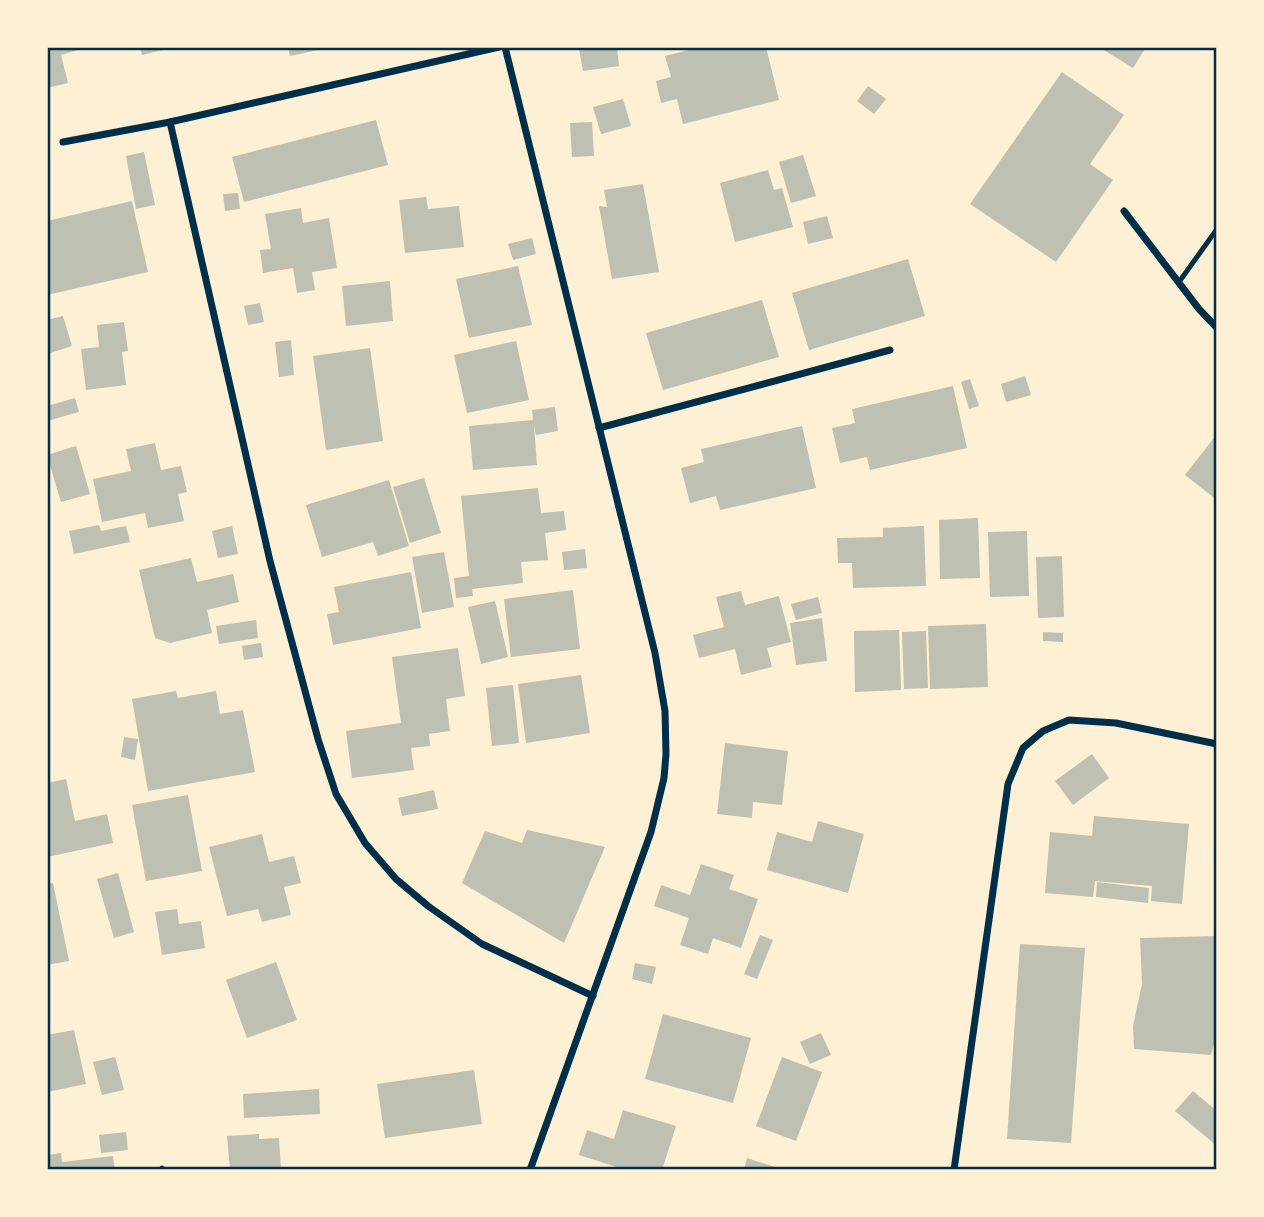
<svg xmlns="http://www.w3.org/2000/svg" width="1264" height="1217" font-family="'Noto Sans',sans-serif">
<rect width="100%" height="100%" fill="#fdf0d5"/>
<!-- building -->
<g fill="#bec0b2">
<path d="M47,47h41l-27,8 7,28 -21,5z"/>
<path d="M140,47h31v1l-29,7z"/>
<path d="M288,47h29l1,3 -28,6z"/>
<path d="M593,47h24l2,19 -36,5 -4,-22z"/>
<path d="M700,47h66l13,53 -96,24 -6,-25 -16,4 -5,-22 15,-4 -6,-21z"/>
<path d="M1099,47h47l-13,21z"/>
<path d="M1062,72l62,43 -34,49 23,16 -57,82 -86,-58z"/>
<path d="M868,86l18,13 -12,15 -17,-13z"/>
<path d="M623,99l8,27 -30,8 -8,-27z"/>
<path d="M376,120l12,45 -144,37 -12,-45z"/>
<path d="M592,122l2,34 -22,1 -2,-34z"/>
<path d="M144,152l11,53 -19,4 -10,-53z"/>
<path d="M803,155l13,41 -25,7 -12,-41z"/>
<path d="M768,170l6,20 8,-2 11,39 -58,15 -15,-59z"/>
<path d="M643,184l16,88 -47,7 -13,-73 8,1 -3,-17z"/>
<path d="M238,193l2,16 -15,2 -2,-17z"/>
<path d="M426,197l2,12 31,-3 5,41 -59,6 -6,-53z"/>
<path d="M132,201l16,71 -101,23v-74z"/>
<path d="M301,208l2,15 26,-5 8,50 -25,4 3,18 -18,3 -4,-25 -30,5 -3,-23 11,-1 -6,-35z"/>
<path d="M827,216l6,22 -25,6 -5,-22z"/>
<path d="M532,238l4,16 -23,6 -5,-16z"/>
<path d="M908,259l17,57 -116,34 -17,-57z"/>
<path d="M518,266l14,59 -63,13 -13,-59z"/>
<path d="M390,281l3,40 -47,5 -4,-40z"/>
<path d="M762,300l17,57 -116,33 -17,-57z"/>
<path d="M260,303l4,19 -16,3 -4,-19z"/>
<path d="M63,316l9,30 -25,8v-34z"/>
<path d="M124,322l4,29 -6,1 4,33 -40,5 -5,-41 18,-2 -2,-22z"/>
<path d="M291,340l3,35 -15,2 -4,-35z"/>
<path d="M516,341l13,59 -62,13 -13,-58z"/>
<path d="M370,348l13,93 -57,9 -13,-94z"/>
<path d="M1025,376l6,19 -25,7 -5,-18z"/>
<path d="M970,379l9,27 -10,3 -8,-27z"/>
<path d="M953,386l14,62 -97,22 -3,-13 -27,6 -8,-35 23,-5 -3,-14z"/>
<path d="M75,398l4,14 -32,9v-15z"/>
<path d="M555,407l3,24 -22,4 -2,-10 3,40 -64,5 -4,-44 64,-6 -1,-10z"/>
<path d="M802,426l14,62 -96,22 -4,-14 -26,7 -9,-35 23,-6 -3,-13z"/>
<path d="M1217,434v66l-32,-25z"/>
<path d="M155,443l6,27 20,-4 6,26 -9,2 6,27 -36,7 -3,-15 -43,9 -9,-43 38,-8 -5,-22z"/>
<path d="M76,446l14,48 -29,8 -14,-47z"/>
<path d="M424,478l17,55 -31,10 -17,-56z"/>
<path d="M389,480l20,66 -31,10 -5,-14 -51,15 -16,-52z"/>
<path d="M538,488l3,25 23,-2 2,19 -21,3 3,27 -27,2 2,21 -51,6 1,7 -17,2 -2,-20 15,-2 -8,-80z"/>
<path d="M978,518l2,60 -40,1 -1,-59z"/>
<path d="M99,525l2,6 25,-5 4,16 -56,12 -5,-23z"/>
<path d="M232,526l6,28 -20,4 -6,-27z"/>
<path d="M924,526l2,60 -73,2 -1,-25h-14l-1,-25 46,-1v-9z"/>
<path d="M1027,531l2,65 -39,1 -2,-65z"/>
<path d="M585,549l2,19 -23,2 -2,-18z"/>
<path d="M444,552l10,55 -32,6 -10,-56z"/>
<path d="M1062,556l2,61 -26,1 -2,-61z"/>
<path d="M191,558l6,24 36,-8 6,28 -32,8 5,23 -42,10 -15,-5 -16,-68z"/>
<path d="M411,572l10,56 -88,17 -6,-31 12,-2 -5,-25z"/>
<path d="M573,590l7,59 -69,8 -7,-58z"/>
<path d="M741,591l4,14 34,-9 12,46 -24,6 5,19 -31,8 -6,-26 -36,9 -6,-23 31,-8 -8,-30z"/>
<path d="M818,597l4,16 -26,7 -5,-16z"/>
<path d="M495,601l13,56 -27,7 -13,-57z"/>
<path d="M822,618l5,43 -31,4 -6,-42z"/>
<path d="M256,620l2,18 -39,6 -3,-18z"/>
<path d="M986,624l2,63 -58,2 -2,-63z"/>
<path d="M899,630l2,60 -46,2 -1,-61z"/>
<path d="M926,631l2,57 -24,1 -2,-57z"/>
<path d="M1043,632l20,1v9l-20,-1z"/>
<path d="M261,643l2,14 -19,3 -2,-14z"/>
<path d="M458,648l7,48 -19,3 4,32 -21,3 1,12 -19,2 3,22 -62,8 -6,-47 55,-8 -9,-66z"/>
<path d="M581,675l9,58 -64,10 -8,-59z"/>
<path d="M513,685l6,58 -27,3 -6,-58z"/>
<path d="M176,691l2,7 38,-7 4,23 23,-4 12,62 -107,19 -16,-92z"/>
<path d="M124,737l14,2 -3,21 -14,-3z"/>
<path d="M725,743l63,8 -6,54 -29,-3 -1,16 -35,-4z"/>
<path d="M1092,754l17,24 -36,27 -18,-24z"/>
<path d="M66,779l9,42 32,-7 6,29 -66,14v-74z"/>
<path d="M434,790l4,19 -36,7 -4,-18z"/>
<path d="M188,795l14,76 -56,10 -14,-76z"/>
<path d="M1094,816l95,8 -7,80 -31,-3 1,-15 -57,-5 -2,16 -48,-4 5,-61 42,4z"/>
<path d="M818,821l46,13 -16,59 -81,-23 10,-38 35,10z"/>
<path d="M527,830l78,17 -41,96 -102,-60 23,-52 37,12z"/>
<path d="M262,834l7,28 25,-6 7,27 -17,4 7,28 -29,7 -4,-13 -31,7 -18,-69z"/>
<path d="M701,864l33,11 -5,14 29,10 -17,49 -28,-10 -5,16 -28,-9 9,-27 -35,-12 7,-21 29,10z"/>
<path d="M118,873l16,59 -20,6 -17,-59z"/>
<path d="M1097,882l52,6 -1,15 -52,-6z"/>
<path d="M53,883l16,78 -22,4v-81z"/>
<path d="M177,909l2,15 22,-3 4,27 -43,7 -7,-43z"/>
<path d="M760,935l13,5 -16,39 -13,-5z"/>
<path d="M1215,936l2,95 -6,24 -77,-6 -1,-23 9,-42 -2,-46z"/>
<path d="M1020,944l65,4 -14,195 -64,-4z"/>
<path d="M276,962l21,58 -50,18 -21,-58z"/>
<path d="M635,963l21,4 -4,17 -20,-5z"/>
<path d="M663,1014l88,24 -18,65 -88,-24z"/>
<path d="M74,1030l12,54 -39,8v-57z"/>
<path d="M821,1033l10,22 -21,9 -10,-22z"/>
<path d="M115,1057l9,33 -22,5 -9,-33z"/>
<path d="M782,1057l40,15 -26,69 -40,-15z"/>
<path d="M474,1070l8,54 -97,14 -8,-54z"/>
<path d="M319,1089l1,25 -76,4 -1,-24z"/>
<path d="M1193,1091l24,20v35l-42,-35z"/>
<path d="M623,1110l53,16 -14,44h-36l-47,-15 8,-25 27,9z"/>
<path d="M126,1132l2,18 -27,3 -2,-18z"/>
<path d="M259,1134v5l20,-1 2,32h-51l-3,-34z"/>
<path d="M61,1153l1,9 51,-6 2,14h-68v-15z"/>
<path d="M747,1158l28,9 -1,3h-30z"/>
</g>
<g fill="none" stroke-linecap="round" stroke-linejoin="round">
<!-- service -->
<g stroke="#003049" stroke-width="5">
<path d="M1179,282l38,-53"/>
<path d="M162,1170v-2"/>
</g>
<!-- minor -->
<g stroke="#003049" stroke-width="7">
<path d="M505,47l150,606 10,58 1,43 -2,24 -13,54 -121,338"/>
<path d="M170,122l100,439 48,178 18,55 29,49 31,36 32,27 54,38 111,52"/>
<path d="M63,142l107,-20 329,-75"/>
<path d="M1124,211l75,98 18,19"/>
<path d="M599,428l291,-78"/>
<path d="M954,1170l54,-386 15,-36 20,-17 26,-11 47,3 101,21"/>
</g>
</g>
<!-- border -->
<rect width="1264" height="1217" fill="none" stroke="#fdf0d5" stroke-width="98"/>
<rect x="49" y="49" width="1166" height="1119" fill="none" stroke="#003049" stroke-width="2.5"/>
</svg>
